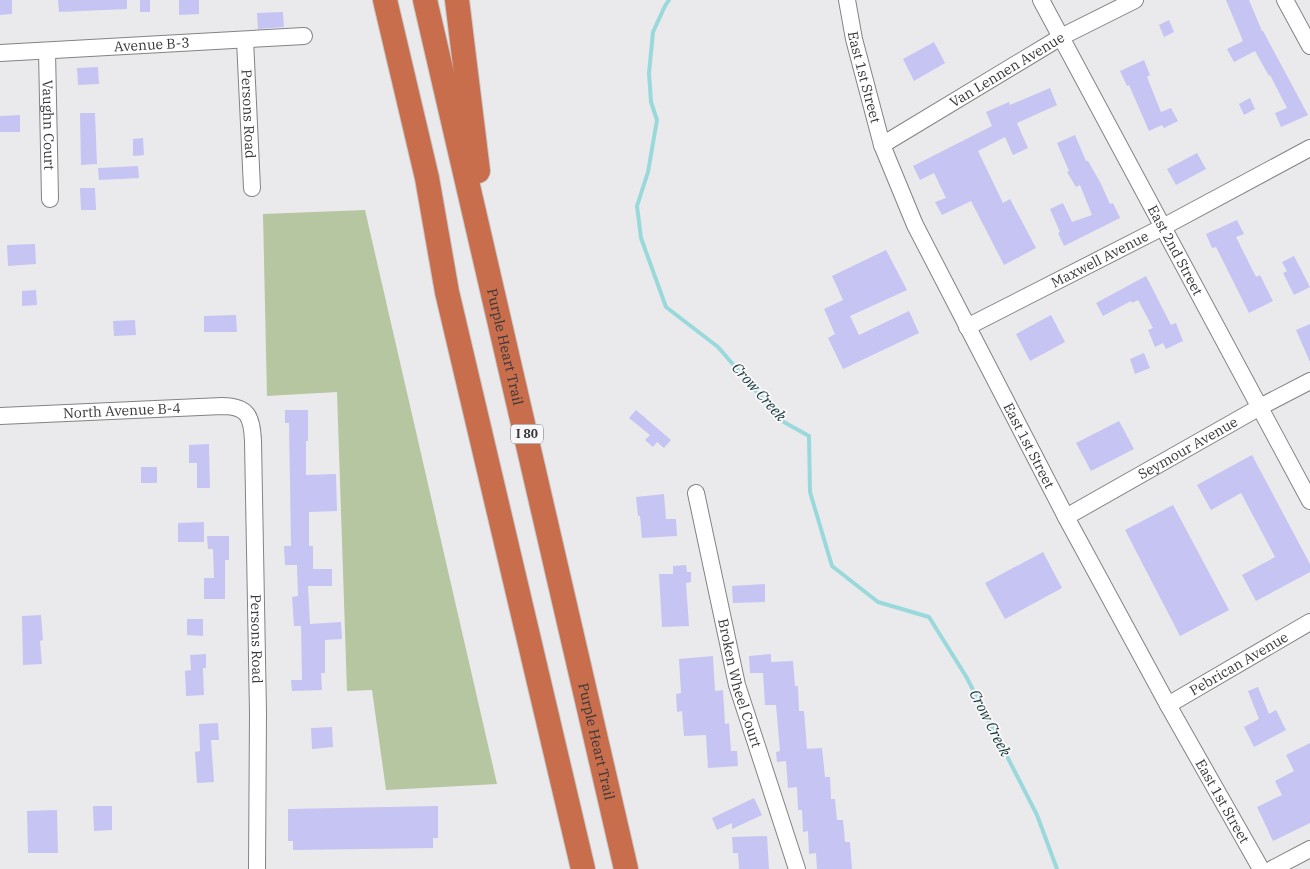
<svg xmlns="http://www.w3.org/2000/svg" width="1310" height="869" font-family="'IBM Plex Serif',serif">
<rect width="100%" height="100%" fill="#eaeaec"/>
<!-- green -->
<path fill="#b5c6a0" d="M365,210l132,574 -111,6 -14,-100 -25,1 -10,-299 -70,4 -4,-182z"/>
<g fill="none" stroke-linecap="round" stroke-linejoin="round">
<!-- stream -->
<path stroke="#99d9db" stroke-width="4" d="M669,0l-4,6 -12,26 -4,41 2,29 6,18 -9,52 -11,34 4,32 25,69 52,40 64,74 27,15 1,56 22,74 46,36 51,15 38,61 70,137 20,54"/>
</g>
<!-- building -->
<g fill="#c6c4f2">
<path d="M0,0h12v14l-12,1z"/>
<path d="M58,0h69v9l-68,3z"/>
<rect x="140" y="0" width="10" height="12"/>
<path d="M179,0h20v14l-20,1z"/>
<path d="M1226,0h23l13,31h1l45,84 -27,12 -6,-14 12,-5 -17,-33 -1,1 -14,-25 -21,11 -7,-13 16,-8z"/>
<path d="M283,12l1,15 -26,2 -1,-16z"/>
<path d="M1169,20l5,12 -10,5 -5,-12z"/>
<path d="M934,42l11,21 -31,18 -11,-22z"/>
<path d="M1144,60l6,15 -3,2 14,35 10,-4 7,13 -14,7 -2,-3 -13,6 -20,-46 -2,1 -7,-15z"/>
<path d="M98,67l1,17 -21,1 -1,-17z"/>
<path d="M1050,88l7,17 -40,18 11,25 -15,7 -8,-18 -27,14 25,52 7,-4 26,49 -32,17 -33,-64 -29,14 -7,-13 11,-4 -12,-25 -14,7 -7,-14 79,-40 -6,-14 23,-10 1,3z"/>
<path d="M1250,98l5,11 -11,6 -5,-11z"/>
<path d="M80,113h15l2,51 -16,1z"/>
<path d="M20,115v17h-20v-16z"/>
<path d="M1075,135l11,26h2l12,21 10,22 3,-1 7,15 -56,28 -6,-13 2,-1 -10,-23 13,-6 9,19 20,-7 -12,-30 -4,2 -9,-15 2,-1 -12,-28z"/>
<path d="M143,138l1,17 -11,1v-17z"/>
<path d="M1197,153l9,16 -30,16 -9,-16z"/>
<path d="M138,166l1,12 -40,2 -1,-12z"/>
<path d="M80,188h15l1,22h-15z"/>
<path d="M1237,220l7,14 -8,3 20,40 4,-2 13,26 -24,12 -33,-66 -4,1 -6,-14z"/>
<path d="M35,244l1,20 -28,2 -1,-21z"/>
<path d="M886,250l21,40 -57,26 9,19 50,-24 10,22 -76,36 -15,-31 7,-4 -11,-25 19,-9 -11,-24z"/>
<path d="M1294,256l16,31 -16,8 -11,-22 4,-2 -5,-9z"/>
<path d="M1146,276l25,49 5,-2 7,18 -17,8 -3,-6 -8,4 -7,-17 5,-2 -15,-28 -6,3 -1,-2 -28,15 -7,-13z"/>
<path d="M36,290l1,15 -15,1v-15z"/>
<path d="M236,315l1,17h-33v-16z"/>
<path d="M1051,315l14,27 -35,19 -14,-27z"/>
<path d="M135,320l1,15 -22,1 -1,-15z"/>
<path d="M1310,324v38l-14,-32z"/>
<path d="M1144,353l6,15 -15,6 -5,-15z"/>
<path d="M285,410h23v31h-2v34l30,-1 1,37 -28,1v34h4v23h19v17h-24l2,38 31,-2 1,17 -17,1v33h-4l1,17 -30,1 -1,-11h11l-1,-54h-7l-2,-29 6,-1 -1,-31h-12l-1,-19h7l-2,-123h-4z"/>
<path d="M636,410l35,30 -7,8 -7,-6 -4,5 -8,-7 5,-5 -21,-17z"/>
<path d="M1119,421l15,28 -43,22 -15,-28z"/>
<path d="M209,444l1,44h-13v-25h-8v-18z"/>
<path d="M1252,455l58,109v8l-54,29 -14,-26 33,-18 -34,-64 -30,17 -14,-25z"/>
<rect x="141" y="467" width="16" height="16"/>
<path d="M664,494l2,25h10l1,17 -35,2 -2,-22h-2l-2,-19z"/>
<path d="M1173,505l56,105 -49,26 -55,-106z"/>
<path d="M204,522v20h-26v-19z"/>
<path d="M207,536h22v24h-4v39h-21v-21h10l-1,-29h-5z"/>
<path d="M1043,552l19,36 -57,31 -20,-36z"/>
<path d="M686,565l1,7h4v10l-5,1 3,43 -27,1 -3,-53h14v-8z"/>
<path d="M765,584v18l-32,1 -1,-17z"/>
<path d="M41,615l2,25 -3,1 2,23 -19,1 -1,-49z"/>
<path d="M187,619h16v17l-16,-1z"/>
<path d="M206,654v14h-3l1,27 -18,1 -1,-25 6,-1 -1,-15z"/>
<path d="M771,654v8l22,-1 2,25h3l1,25h5l3,38 15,-1 3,29h5l1,22h4l2,21h6l2,22h5l2,27h-35l-1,-16 -7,1 -1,-23 -5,1 -1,-22h-4l-1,-23 -9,1 -2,-27 -9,1 -1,-10 4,-1 -4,-46h-11l-2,-32h-13l-1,-17z"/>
<path d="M713,656l2,35 8,-1 2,34 4,-1 2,28h6l1,15 -30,2 -2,-33 -22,1 -2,-25 -5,1 -1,-18 5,-1 -2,-34z"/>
<path d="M1258,687l11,27 7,-4 10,20 -32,17 -10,-20 15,-8 -11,-28z"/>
<path d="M218,723l1,17h-8l3,42 -17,1 -2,-31 5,-1 -1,-27z"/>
<path d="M332,727l1,20 -21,2 -1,-21z"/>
<path d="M1310,743v80l-37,18 -16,-34 25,-12 -7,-14 19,-10 -8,-16z"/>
<path d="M754,798l8,17 -30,14v-6l-15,7 -5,-12z"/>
<path d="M93,806h19v24l-18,1z"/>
<path d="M438,806v32h-5v10l-140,2v-9h-5v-32z"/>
<path d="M57,810l1,43h-30l-1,-42z"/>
<path d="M767,836l2,33h-30l-1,-16h-5l-1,-16z"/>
</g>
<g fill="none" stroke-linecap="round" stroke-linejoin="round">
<!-- minor casing -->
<g stroke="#838385" stroke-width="18">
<g id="minor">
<path id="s1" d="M847,0l7,39 28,106 33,80 151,292 102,188 93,164"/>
<path id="s2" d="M1041,0l269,501"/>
<path d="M1285,0l25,46"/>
<path id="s3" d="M245,40l7,148"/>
<path id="s4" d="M47,51l3,148"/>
<path id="s5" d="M0,53l304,-17"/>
<path id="s6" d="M882,145l179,-108 74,-37"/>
<path id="s7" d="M967,327l196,-100 147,-79"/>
<path id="s8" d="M0,416l222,-10c26,0 30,11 31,35l5,272 -1,156"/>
<path id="s9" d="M696,493l41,192 60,184"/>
<path id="s10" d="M1066,517l194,-110 50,-26"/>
<path id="s11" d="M1168,705l142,-83"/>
<path d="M1272,869l38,-20"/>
</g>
</g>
<!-- highway casing -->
<g stroke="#c7c7c8" stroke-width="26">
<g id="highway">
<path d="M385,0l42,178 20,114 136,577"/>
<path id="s12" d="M425,0l201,869"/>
<path d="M457,0l21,171"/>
</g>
</g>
<!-- minor -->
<use href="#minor" stroke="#fff" stroke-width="16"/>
<!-- highway -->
<use href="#highway" stroke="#c96e4d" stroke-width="24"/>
</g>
<g text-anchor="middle" stroke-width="4" stroke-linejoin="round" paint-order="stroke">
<!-- shield labels -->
<rect fill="#f7f7f9" stroke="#717173" stroke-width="1" x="511" y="424.5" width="32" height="19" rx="4"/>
<g font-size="12" font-weight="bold" fill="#383839">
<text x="527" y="438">I 80</text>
</g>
<!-- street labels -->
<g font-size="14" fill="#383839" stroke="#f7f7f9">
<text dy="5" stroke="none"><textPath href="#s5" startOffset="152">Avenue B-3</textPath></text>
<text dy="5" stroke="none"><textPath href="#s6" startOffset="146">Van Lennen Avenue</textPath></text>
<text dy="5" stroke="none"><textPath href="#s1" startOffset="79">East 1st Street</textPath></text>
<text dy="5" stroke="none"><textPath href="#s3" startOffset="74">Persons Road</textPath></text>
<text dy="5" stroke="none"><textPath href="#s4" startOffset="74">Vaughn Court</textPath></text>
<text dy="5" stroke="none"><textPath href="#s2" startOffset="284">East 2nd Street</textPath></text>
<text dy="5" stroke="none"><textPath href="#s7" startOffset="149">Maxwell Avenue</textPath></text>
<text dy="5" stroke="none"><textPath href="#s12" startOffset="356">Purple Heart Trail</textPath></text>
<text dy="5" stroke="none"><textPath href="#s8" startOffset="122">North Avenue B-4</textPath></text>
<text dy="5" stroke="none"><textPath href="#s1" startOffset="484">East 1st Street</textPath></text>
<text dy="5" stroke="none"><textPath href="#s10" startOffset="140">Seymour Avenue</textPath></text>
<text dy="5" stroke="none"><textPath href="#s8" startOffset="475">Persons Road</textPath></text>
<text dy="5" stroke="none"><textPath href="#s11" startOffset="82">Pebrican Avenue</textPath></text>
<text dy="5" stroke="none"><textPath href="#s9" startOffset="195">Broken Wheel Court</textPath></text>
<text dy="5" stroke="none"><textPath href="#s12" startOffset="761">Purple Heart Trail</textPath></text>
<text dy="5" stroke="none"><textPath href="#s1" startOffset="889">East 1st Street</textPath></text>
</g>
<!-- water labels -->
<g font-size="15" font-style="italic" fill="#113233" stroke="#f7f7f9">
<text transform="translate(759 392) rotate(48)" y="5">Crow Creek</text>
<text transform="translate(990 723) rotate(63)" y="5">Crow Creek</text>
</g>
</g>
</svg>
